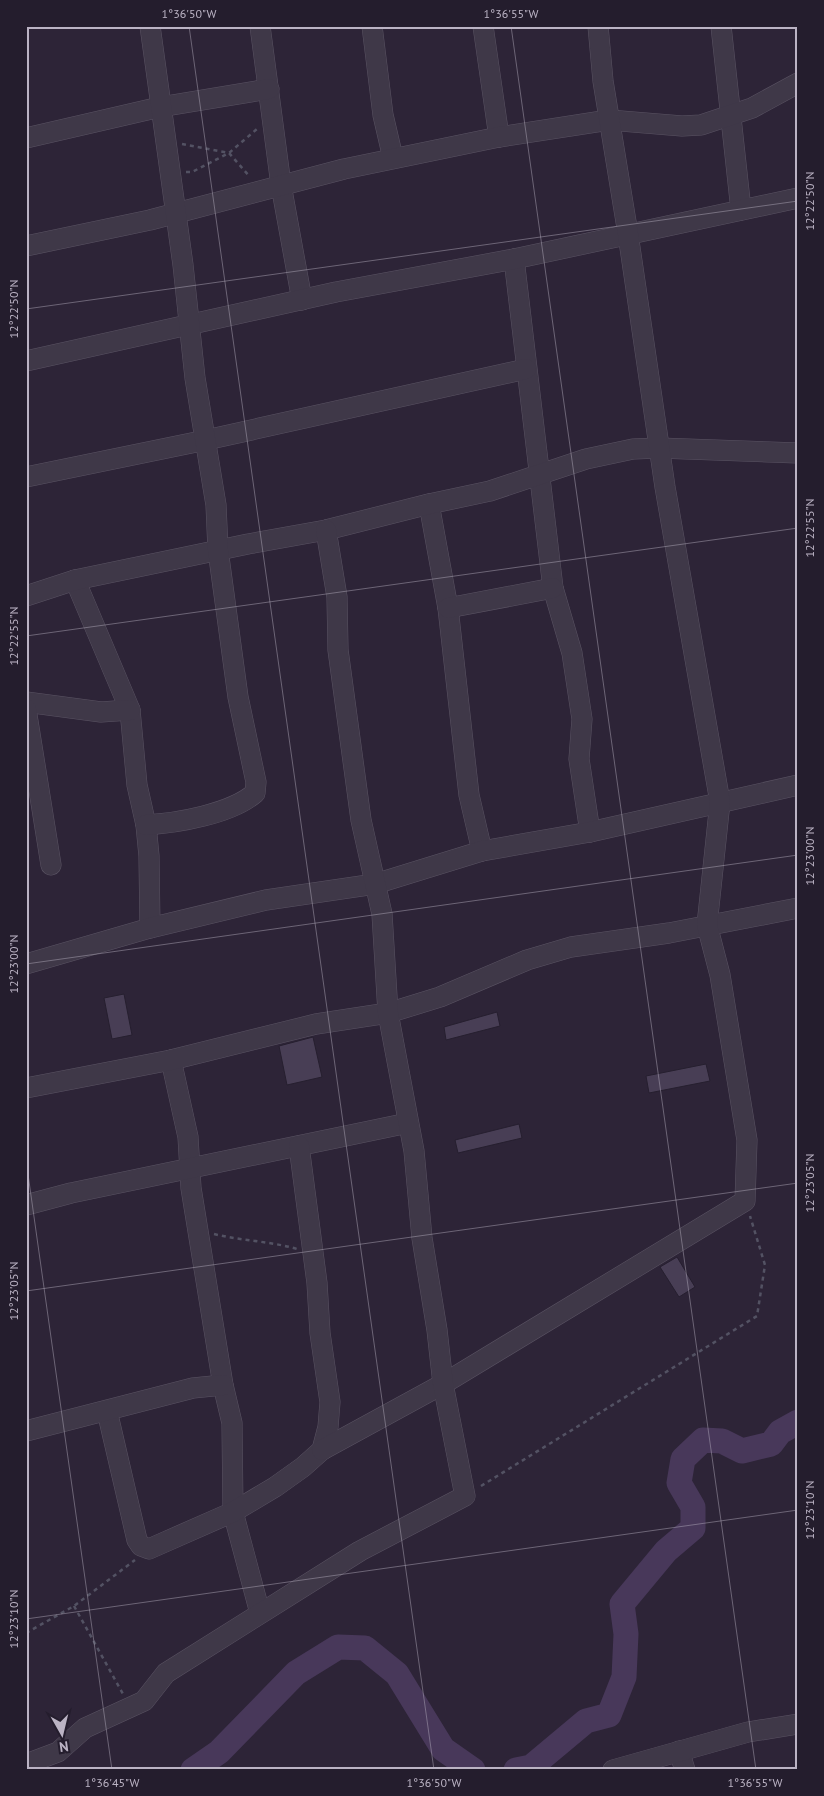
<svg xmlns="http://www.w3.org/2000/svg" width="824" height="1796" font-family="'PT Sans',sans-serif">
<rect width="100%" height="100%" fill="#2d2437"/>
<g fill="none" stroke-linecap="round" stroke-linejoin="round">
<!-- river -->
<g stroke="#48385a" stroke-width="25">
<path d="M193,1770l26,-18 77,-79 42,-26 27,1 32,26 46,75 30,21"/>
<path d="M516,1770l15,-3 55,-46 23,-6 15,-38 2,-43 -4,-30 44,-53 27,-23v-21l-14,-24 4,-24 20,-19 19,1 20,10 29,-7 9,-12 18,-10"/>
</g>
</g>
<!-- building -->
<g fill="#483e55" stroke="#261f2f">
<path d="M124,994l8,41 -20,4 -8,-41z"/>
<path d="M497,1012l3,14 -54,14 -2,-13z"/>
<path d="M313,1037l9,40 -35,8 -8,-39z"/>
<path d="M706,1064l4,17 -61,12 -3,-17z"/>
<path d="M519,1124l3,14 -64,15 -3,-13z"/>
<path d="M677,1257l18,30 -16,10 -19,-30z"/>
</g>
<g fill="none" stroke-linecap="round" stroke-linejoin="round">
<!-- minor casing -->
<g stroke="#5a5363" stroke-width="21">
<g id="minor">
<path d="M260,26l21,159 21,115"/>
<path d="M372,26l11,89 10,43"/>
<path d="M483,26l16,111"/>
<path d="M721,26l20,184"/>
<path d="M26,138l134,-31 109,-18"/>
<path d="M26,246l124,-26 194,-51 155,-32 110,-17 73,6 19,-1 51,-17 46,-25"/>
<path d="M514,259l39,329 19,65 10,66 -3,40 11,73"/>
<path d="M26,361l310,-69 178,-33 284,-61"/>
<path d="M26,477l180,-37 320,-71"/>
<path d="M429,504l19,104 21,187 13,56"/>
<path d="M75,580l55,130 7,75 9,40 3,31 1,72"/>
<path d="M26,596l49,-16 173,-36 78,-14 103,-26 61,-13 96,-32 47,-10 26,-1 139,5"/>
<path d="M448,608l105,-20"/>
<path d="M26,702l75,10 29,-2"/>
<path d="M26,709l25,156"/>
<path d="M146,825c31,-2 85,-11 109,-32l1,-11 -18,-85 -20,-147 -2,-45 -21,-127 -12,-113 -33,-239"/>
<path d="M26,964l124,-36 116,-28 109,-16 107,-33 108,-19 208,-47"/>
<path d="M171,1060l17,77 3,51 32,197 9,38 1,89 27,101"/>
<path d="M26,1088l145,-28 145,-36 72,-11 52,-16 87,-37 44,-13 98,-14 129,-25"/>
<path d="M26,1205l45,-12 337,-70"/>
<path d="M107,1411l30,129 4,6 8,3 84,-37 42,-25 28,-20 19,-17 6,-23 2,-25 -10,-69 -3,-50 -18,-137"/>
<path d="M26,1431l167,-43 30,-3"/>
<path d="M322,1450l121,-66 302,-183 2,-61 -27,-165 -13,-50 13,-123 -55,-315 -37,-253 -25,-153 -5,-55"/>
<path d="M679,1751l6,19"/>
<path d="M26,1764l32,-12 27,-24 59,-27 22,-28 194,-122 105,-55 -22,-112 -6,-54 -15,-92 -8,-87 -26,-138 -6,-99 -21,-94 -23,-170 -1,-53 -11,-67"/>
<path d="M613,1770l135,-38 50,-8"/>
</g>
</g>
<!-- path -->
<g stroke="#535263" stroke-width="2.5" stroke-dasharray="4 4" stroke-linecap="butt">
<path d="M182,144l47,9 21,24"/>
<path d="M186,172h6l37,-19 28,-24"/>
<path d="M214,1234c28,7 56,7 83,15"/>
<path d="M481,1486l276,-170 8,-51 -15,-49"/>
<path d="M74,1606l49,88"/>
<path d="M26,1633l48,-27 61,-46"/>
</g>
<!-- minor -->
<use href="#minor" stroke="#3f3848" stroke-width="20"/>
</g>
<!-- ticks -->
<path fill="none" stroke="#bbb3c4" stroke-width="1" stroke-opacity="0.45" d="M189,26l245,1744M511,26l245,1744M26,309l772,-108M26,636l772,-108M26,964l772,-109M26,1160l86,610M26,1291l772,-108M26,1619l772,-109"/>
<!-- border -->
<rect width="824" height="1796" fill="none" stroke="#241d2d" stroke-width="55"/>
<!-- north arrow -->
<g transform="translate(62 1734) rotate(172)" stroke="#241d2d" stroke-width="4" paint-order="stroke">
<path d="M0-4L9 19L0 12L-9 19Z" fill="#bbb3c4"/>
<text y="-8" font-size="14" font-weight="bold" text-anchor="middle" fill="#bbb3c4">N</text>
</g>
<rect x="28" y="28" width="768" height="1740" fill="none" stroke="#bbb3c4" stroke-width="2"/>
<g font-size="12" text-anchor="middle" fill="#bbb3c4">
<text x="189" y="18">1°36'50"W</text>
<text x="511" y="18">1°36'55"W</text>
<text transform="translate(810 201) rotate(-90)" y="4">12°22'50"N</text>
<text transform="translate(14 309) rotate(-90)" y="4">12°22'50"N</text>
<text transform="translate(810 528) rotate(-90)" y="4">12°22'55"N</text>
<text transform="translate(14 636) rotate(-90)" y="4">12°22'55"N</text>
<text transform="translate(810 856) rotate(-90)" y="4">12°23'00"N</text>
<text transform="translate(14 964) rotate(-90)" y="4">12°23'00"N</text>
<text transform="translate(810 1183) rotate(-90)" y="4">12°23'05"N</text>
<text transform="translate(14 1291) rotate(-90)" y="4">12°23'05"N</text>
<text transform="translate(810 1510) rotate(-90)" y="4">12°23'10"N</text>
<text transform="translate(14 1619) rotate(-90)" y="4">12°23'10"N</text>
<text x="112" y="1787">1°36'45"W</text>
<text x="434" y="1787">1°36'50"W</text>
<text x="755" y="1787">1°36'55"W</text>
</g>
</svg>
